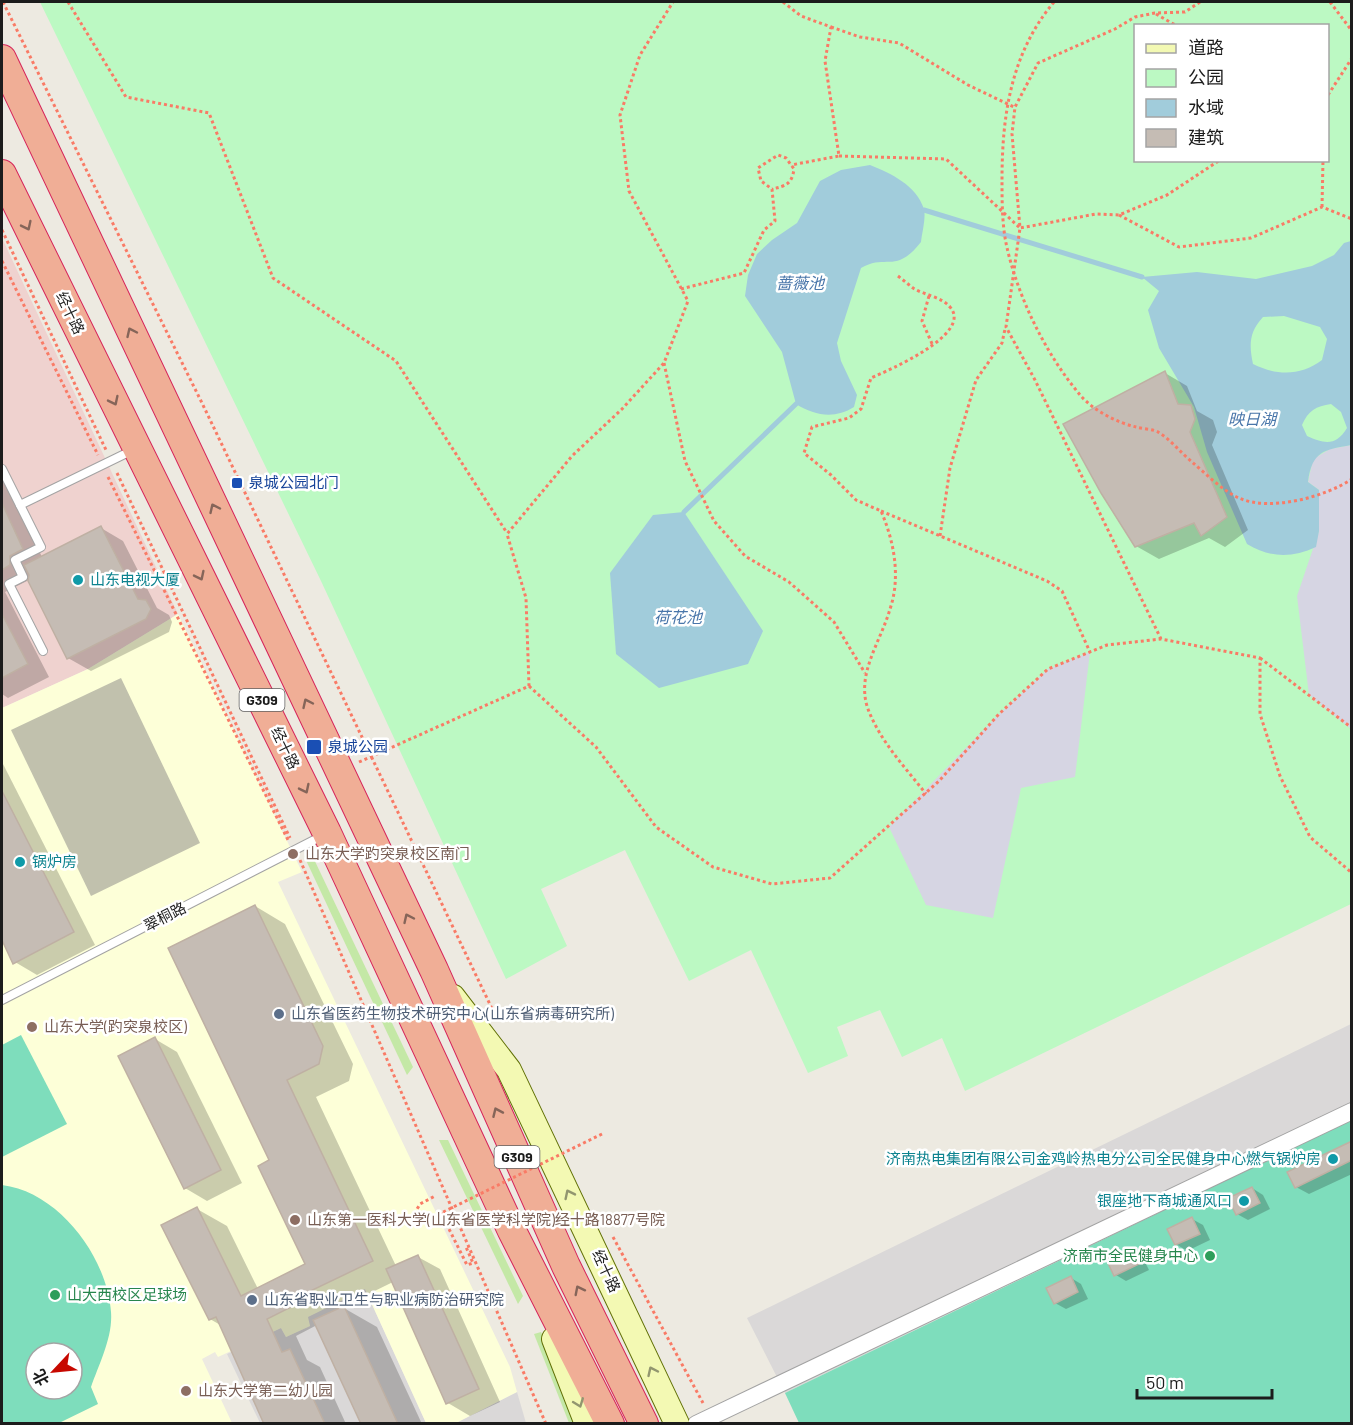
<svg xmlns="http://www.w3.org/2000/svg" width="1353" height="1425" font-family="Barlow,'Noto Sans SC',sans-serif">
<rect width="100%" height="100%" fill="#edeae1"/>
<!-- residential -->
<g fill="#dad8d8">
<path d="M1351,1024v96l-566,273 -38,-75z"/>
<path d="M365,1289l61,134h-166l-33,-69 54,-26 5,9 24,-11 -3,-9z"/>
<path d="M517,1392l9,31h-70z"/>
</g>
<!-- commercial -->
<path fill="#efd2cf" d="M2,238l176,376 -90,55 -86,39z"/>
<!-- education -->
<path fill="#fdffd8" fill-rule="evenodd" d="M178,614l124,258 -24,10 232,485 7,25 -61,31h-30l-61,-134 -57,28 2,9 -24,11 -5,-9 -63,29 -3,-5 -13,7 30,64h-230v-715l86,-39zM36,1353h36v36h-36z"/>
<!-- construction -->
<path fill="#c1c1ad" d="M121,678l79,165 -109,53 -80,-166z"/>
<!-- grass -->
<g fill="#c4e8a6">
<path d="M311,853l102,214 -6,8 -103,-219z"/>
<path d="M439,1140h9l75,156 -5,8z"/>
<path d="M541,1332l37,91h-9l-35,-89z"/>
</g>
<!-- park -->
<path fill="#bcf9c3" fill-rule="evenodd" d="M40,2h1311v902l-386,187 -23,-53 -40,19 -22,-47 -43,17 11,29 -40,17 -57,-123 -62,31 -64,-131 -84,39 26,57 -61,33 -185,-398zM1136,26h192v134h-192z"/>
<!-- pitch -->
<g fill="#7eddbc" fill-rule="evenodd">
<path d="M21,1035l46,89 -65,33v-112z"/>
<path d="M1351,1120v303h-552l-14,-30z"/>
<path d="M2,1185c57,7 105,72 109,127 2,25 -12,52 -20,75l7,17 -39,19h-57zM36,1353h36v36h-36z"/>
</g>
<!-- plaza -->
<g fill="#d6d5e3">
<path d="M1351,445v284l-42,-34 -12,-99 22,-65v-41l-11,-8 5,-23 17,-10z"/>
<path d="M1090,652l-15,125 -54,11 -28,130 -67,-13 -37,-78 110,-113 49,-45z"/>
</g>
<!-- water -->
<g fill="#a1ccdb" fill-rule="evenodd">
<path d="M870,165c22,9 46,20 54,44 2,9 -2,24 -3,33 -26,33 -34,11 -60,26l-24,75 4,18 16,34 -3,12c-19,12 -39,9 -58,-3l-14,-52 -37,-56 3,-21 9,-21 15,-14 25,-17 23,-42 21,-11z"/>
<path d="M1351,241v204c-27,5 -39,6 -43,37l11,8v41l-3,16c-24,11 -46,11 -69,-3l-40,-92 -13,-45 -35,-59 -11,-38 11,-19 -17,-14 55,-5 59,7 56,-13 22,-11 10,-12zM1284,316l36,11 7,12 -5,21c-21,16 -45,16 -69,4 -4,-19 -4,-32 10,-47zM1331,404l10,8 6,16c-11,18 -22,16 -40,8l-5,-11c6,-14 14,-19 29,-21z"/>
<path d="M684,512l79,119 -15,33 -89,24 -43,-34 -6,-81 43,-58z"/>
</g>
<!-- shadow -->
<g fill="#0003">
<path d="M1165,373l22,13 10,25 16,9 4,12 -5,13 36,85 -23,17 -16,-9 -50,21 -23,-13z"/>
<path d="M2,471l40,86 59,-29 22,13 34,67 12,7 3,7 -3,10 -78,39 -23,-13 -39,-78 -24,12 44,85 -41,21 -6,-4z"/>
<path d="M2,762l93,183 -58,30 -22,-13 -13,-25z"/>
<path d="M255,906l30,18 68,140 -4,17 -33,16 80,169 22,-9 22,12 60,133 -30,14 -22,-13 -55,-121 -51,25 35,20 45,97h-59l-46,-99 -21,11 11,24 13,7 26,57h-80l-44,-98 -12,-7 -13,-110 30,17 31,63 49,-24 -36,-105z"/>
<path d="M155,1039l22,13 65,131 -35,18 -22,-13z"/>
<path d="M1352,1143v31l-43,20 -13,-7z"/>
<path d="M1252,1188l11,7 7,14 -22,11 -11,-6z"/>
<path d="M1192,1219l11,6 7,15 -23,11 -11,-7 -7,-14z"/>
<path d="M1131,1249l11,7 7,14 -23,11 -10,-6z"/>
<path d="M1071,1278l10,6 7,15 -22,10 -11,-6z"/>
</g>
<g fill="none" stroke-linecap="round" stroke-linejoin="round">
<!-- stream -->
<g stroke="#a1ccdb" stroke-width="5">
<path d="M924,210l218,67"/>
<path d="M684,512l112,-108"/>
</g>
</g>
<!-- building -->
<g fill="#c5bcb4" stroke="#bfb0a3" stroke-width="1.5">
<path d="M1165,371l13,33 13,1 4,14 -5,13 37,85 -26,19 -7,-13 -59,24 -34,-54 -38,-69z"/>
<path d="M2,503l21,46 -13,7v9l-8,5z"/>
<path d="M101,526l37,73 8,1 5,9 -5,10 -79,40 -39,-78 1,-6 -5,-10z"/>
<path d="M2,614l26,50 -26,14z"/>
<path d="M2,791l72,141 -61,32 -11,-24z"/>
<path d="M255,905l68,141 -4,18 -32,16 86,181 -69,33 3,5 -40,20 15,33 8,-3 35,75h-61l-48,-107 -7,3 -48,-95 36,-18 44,89 64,-32 -47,-98 11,-6 -101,-212z"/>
<path d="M155,1037l66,133 -37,19 -66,-133z"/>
<path d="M1352,1141v19l-57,28 -8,-16z"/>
<path d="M1252,1187l8,16 -24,12 -8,-17z"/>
<path d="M1192,1217l8,17 -25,11 -8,-16z"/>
<path d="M1131,1248l8,16 -25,12 -8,-17z"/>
<path d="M418,1255l61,134 -33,15 -60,-135z"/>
<path d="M1071,1276l7,16 -24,12 -8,-16z"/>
<path d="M344,1306l54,118h-37l-48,-104z"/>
</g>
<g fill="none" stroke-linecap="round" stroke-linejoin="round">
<!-- service casing -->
<g stroke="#a3a3a3" stroke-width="10">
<g id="service">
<path d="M2,469l39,78 -26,13 8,17 -14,7 34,67"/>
<path d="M20,505l113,-55"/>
<path d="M2,1000l322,-165"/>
</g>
</g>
<!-- minor casing -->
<g stroke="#a3a3a3" stroke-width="18">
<path id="minor" d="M696,1424l656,-313"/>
</g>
<!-- secondary casing -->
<g stroke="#617005" stroke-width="26">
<g id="secondary">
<path d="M453,997l56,73 168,354"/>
<path d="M554,1339l33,85"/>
</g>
</g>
<!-- trunk casing -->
<g stroke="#d6245a" stroke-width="30">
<g id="trunk">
<path d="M2,59l432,911 132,296 78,158"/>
<path d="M2,174l325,659 185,398 98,193"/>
</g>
</g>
<!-- path -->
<g stroke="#f97b66" stroke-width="3" stroke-dasharray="3 3" stroke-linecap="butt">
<path d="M3,2l199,401 294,614"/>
<path d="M68,2l58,95 83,16 64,165 123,83 111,172"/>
<path d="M783,2l18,14 30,11 -6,34 14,95 -48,9"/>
<path d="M1200,2l-15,10 -30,1 -20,4 -20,12 -77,34 -23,44 -3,27 8,94 76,-14 23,1 48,-20 53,-35"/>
<path d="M1330,2l22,29"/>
<path d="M1156,14l21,12"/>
<path d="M831,27l29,10 39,6 69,42 46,22"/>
<path d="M1328,95l24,-37"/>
<path d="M839,156l107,3 74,69 -14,99 29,53 126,259"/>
<path d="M1322,207l1,-47"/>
<path d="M1119,215l60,32 72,-9 71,-31 30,12"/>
<path d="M2,230l104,220"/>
<path d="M2,261l96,194"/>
<path d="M898,276c5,4 10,8 15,12 11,7 29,9 37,19 24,27 -63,64 -79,71l-10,31 -12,9 -37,9 -8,26 27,22 25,25 25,11c13,30 20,66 9,98 -9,32 -33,63 -23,97 11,33 38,61 59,88"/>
<path d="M681,289l63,-16 20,-43 11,-9 -3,-32 -11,-8 -3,-13 20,-13 8,3 8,11c-2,15 -8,17 -22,20"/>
<path d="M929,296l-7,25 11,25"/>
<path d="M664,363l21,98 29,60 31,35 44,26 45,40 31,51"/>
<path d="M117,473l173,365"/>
<path d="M108,477l180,363"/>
<path d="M881,511l166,70 15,10 28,61"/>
<path d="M940,536l10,-68 26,-88 26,-37 3,-14"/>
<path d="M1260,658l92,70"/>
<path d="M529,686l67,61 60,80 57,40 59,17 58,-6 109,-97 60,-67 49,-45 59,-24 54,-6 99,19v56l20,62 30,61 42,36"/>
<path d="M359,762l170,-76 -3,-88 -19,-64 65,-78 50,-47 42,-46 24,-62 -59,-110 -9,-76 20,-60 33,-53"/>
<path d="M300,860l246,564"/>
<path d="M441,1213l26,52 6,-2 -7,-16"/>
<path d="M427,1220h-10l-4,-4 7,-12 15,-8"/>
<path d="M613,1237l90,166"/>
</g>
<!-- service -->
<use href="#service" stroke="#fff" stroke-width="8"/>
<!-- minor -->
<use href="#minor" stroke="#fff" stroke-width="16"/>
<!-- secondary -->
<use href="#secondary" stroke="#f3f9b3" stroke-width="24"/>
<!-- trunk -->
<use href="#trunk" stroke="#f0ae96" stroke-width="28"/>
<!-- path-bridge -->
<g stroke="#f97b66" stroke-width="3" stroke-dasharray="3 3" stroke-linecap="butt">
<path d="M1054,2c-43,51 -52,113 -52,178 0,20 0,43 4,63 11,53 40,112 75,153 13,15 37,27 55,31 7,2 17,2 22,5 12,7 23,21 34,30 14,12 31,29 47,36 31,14 86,-1 113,-19"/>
<path d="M427,1220l177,-87"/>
</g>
</g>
<!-- one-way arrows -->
<defs><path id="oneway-chevron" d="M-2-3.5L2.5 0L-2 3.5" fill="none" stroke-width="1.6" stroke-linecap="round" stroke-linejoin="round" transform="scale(1.5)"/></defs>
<g stroke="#866559">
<use href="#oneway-chevron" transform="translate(27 226) rotate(64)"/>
<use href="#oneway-chevron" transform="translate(131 332) rotate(-115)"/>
<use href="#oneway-chevron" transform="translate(114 401) rotate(64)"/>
<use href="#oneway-chevron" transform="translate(214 508) rotate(-115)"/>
<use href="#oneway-chevron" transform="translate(200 576) rotate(64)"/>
<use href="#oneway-chevron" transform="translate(307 703) rotate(-115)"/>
<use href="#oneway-chevron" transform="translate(305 789) rotate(64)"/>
<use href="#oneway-chevron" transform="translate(408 918) rotate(-115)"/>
<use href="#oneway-chevron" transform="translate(497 1112) rotate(-114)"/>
<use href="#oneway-chevron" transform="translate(579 1290) rotate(-117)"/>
</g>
<g stroke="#92966f">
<use href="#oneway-chevron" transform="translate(569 1194) rotate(-116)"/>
<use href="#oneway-chevron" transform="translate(652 1371) rotate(-115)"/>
<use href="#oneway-chevron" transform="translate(579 1403) rotate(69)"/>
</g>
<!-- markers -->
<g fill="#1a4fb4" stroke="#fff" stroke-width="2">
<rect x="231" y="477" width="12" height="12" rx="3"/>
<rect x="306" y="739" width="16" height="16" rx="3"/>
</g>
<g fill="#0f9aa8" stroke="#fff" stroke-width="2">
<circle cx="78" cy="580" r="6"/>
<circle cx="20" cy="862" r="6"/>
<circle cx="1333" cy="1159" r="6"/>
<circle cx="1244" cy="1201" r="6"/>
</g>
<g fill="#8d6e63" stroke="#fff" stroke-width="2">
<circle cx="293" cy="854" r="6"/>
<circle cx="32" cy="1027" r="6"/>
<circle cx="295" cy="1220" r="6"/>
<circle cx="186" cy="1391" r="6"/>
</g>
<g fill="#5c6f8a" stroke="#fff" stroke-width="2">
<circle cx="279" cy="1014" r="6"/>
<circle cx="252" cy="1300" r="6"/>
</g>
<g fill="#2e9e5b" stroke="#fff" stroke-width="2">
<circle cx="1210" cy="1256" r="6"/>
<circle cx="55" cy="1295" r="6"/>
</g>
<g text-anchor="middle" stroke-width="5" stroke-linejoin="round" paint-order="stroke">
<!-- shield labels -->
<g fill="#fff" stroke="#606060" stroke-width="1.5">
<rect x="239.5" y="689" width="45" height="22" rx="4.5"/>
<rect x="494.5" y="1146" width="45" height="22" rx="4.5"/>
</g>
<g font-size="14" font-weight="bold" fill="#1c1c1c">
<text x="262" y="705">G309</text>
<text x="517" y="1162">G309</text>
</g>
<!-- street labels -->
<g font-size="15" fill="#1c1c1c" stroke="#fff">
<text transform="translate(70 313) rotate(64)" y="5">经十路</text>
<text transform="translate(285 748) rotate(64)" y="5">经十路</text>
<text transform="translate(165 917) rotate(-27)" y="5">翠桐路</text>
<text transform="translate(606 1271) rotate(65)" y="5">经十路</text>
</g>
<!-- transit labels -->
<g font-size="15" fill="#164399" stroke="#fff" text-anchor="start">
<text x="249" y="488">泉城公园北门</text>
<text x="328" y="752">泉城公园</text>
</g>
<!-- culture labels -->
<g font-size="15" fill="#0d838f" stroke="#fff" text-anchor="start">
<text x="90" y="585">山东电视大厦</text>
<text x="32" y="867">锅炉房</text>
<text x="1321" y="1164" text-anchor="end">济南热电集团有限公司金鸡岭热电分公司全民健身中心燃气锅炉房</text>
<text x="1232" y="1206" text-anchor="end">银座地下商城通风口</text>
</g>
<!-- education labels -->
<g font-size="15" fill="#785e54" stroke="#fff" text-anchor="start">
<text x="305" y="859">山东大学趵突泉校区南门</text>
<text x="44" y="1032">山东大学(趵突泉校区)</text>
<text x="307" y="1225">山东第一医科大学(山东省医学科学院)经十路18877号院</text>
<text x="198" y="1396">山东大学第二幼儿园</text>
</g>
<!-- service labels -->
<g font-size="15" fill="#4e5e75" stroke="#fff" text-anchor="start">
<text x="291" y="1019">山东省医药生物技术研究中心(山东省病毒研究所)</text>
<text x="264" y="1305">山东省职业卫生与职业病防治研究院</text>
</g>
<!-- leisure labels -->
<g font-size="15" fill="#27864d" stroke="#fff" text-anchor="end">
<text x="1198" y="1261">济南市全民健身中心</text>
<text x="67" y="1300" text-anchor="start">山大西校区足球场</text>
</g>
<!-- water labels -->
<g font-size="16" font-style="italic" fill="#4976aa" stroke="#fff">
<text x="800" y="289">蔷薇池</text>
<text x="1252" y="425">映日湖</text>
<text x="678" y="623">荷花池</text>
</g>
</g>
<!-- border -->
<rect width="1353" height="1425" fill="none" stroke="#1c1c1c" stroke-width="6"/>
<!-- legend -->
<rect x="1134" y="24" width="195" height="138" fill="#ffffff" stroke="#a4a4a4" stroke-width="1.5"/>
<rect x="1146" y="44" width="30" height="9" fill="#f3f9b3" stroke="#a4a4a4" stroke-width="1.5"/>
<text x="1188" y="54" font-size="18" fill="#1c1c1c">道路</text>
<rect x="1146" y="69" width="30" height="18" fill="#bcf9c3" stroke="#a4a4a4" stroke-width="1.5"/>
<text x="1188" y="84" font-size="18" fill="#1c1c1c">公园</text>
<rect x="1146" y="99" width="30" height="18" fill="#a1ccdb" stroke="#a4a4a4" stroke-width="1.5"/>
<text x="1188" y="114" font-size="18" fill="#1c1c1c">水域</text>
<rect x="1146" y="129" width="30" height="18" fill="#c5bcb4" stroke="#a4a4a4" stroke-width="1.5"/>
<text x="1188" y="144" font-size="18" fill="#1c1c1c">建筑</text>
<!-- north arrow -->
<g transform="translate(54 1371) rotate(244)"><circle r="28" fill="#ffffff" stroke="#a4a4a4" stroke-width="1.5"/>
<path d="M0-4.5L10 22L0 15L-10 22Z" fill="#c70800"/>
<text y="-9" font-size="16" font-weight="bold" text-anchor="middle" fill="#1c1c1c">北</text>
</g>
<!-- scale -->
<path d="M1137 1389v9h135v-9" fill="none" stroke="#1c1c1c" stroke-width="3"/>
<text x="1146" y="1389" font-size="18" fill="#1c1c1c" stroke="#ffffff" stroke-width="4.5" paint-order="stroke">50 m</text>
</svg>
